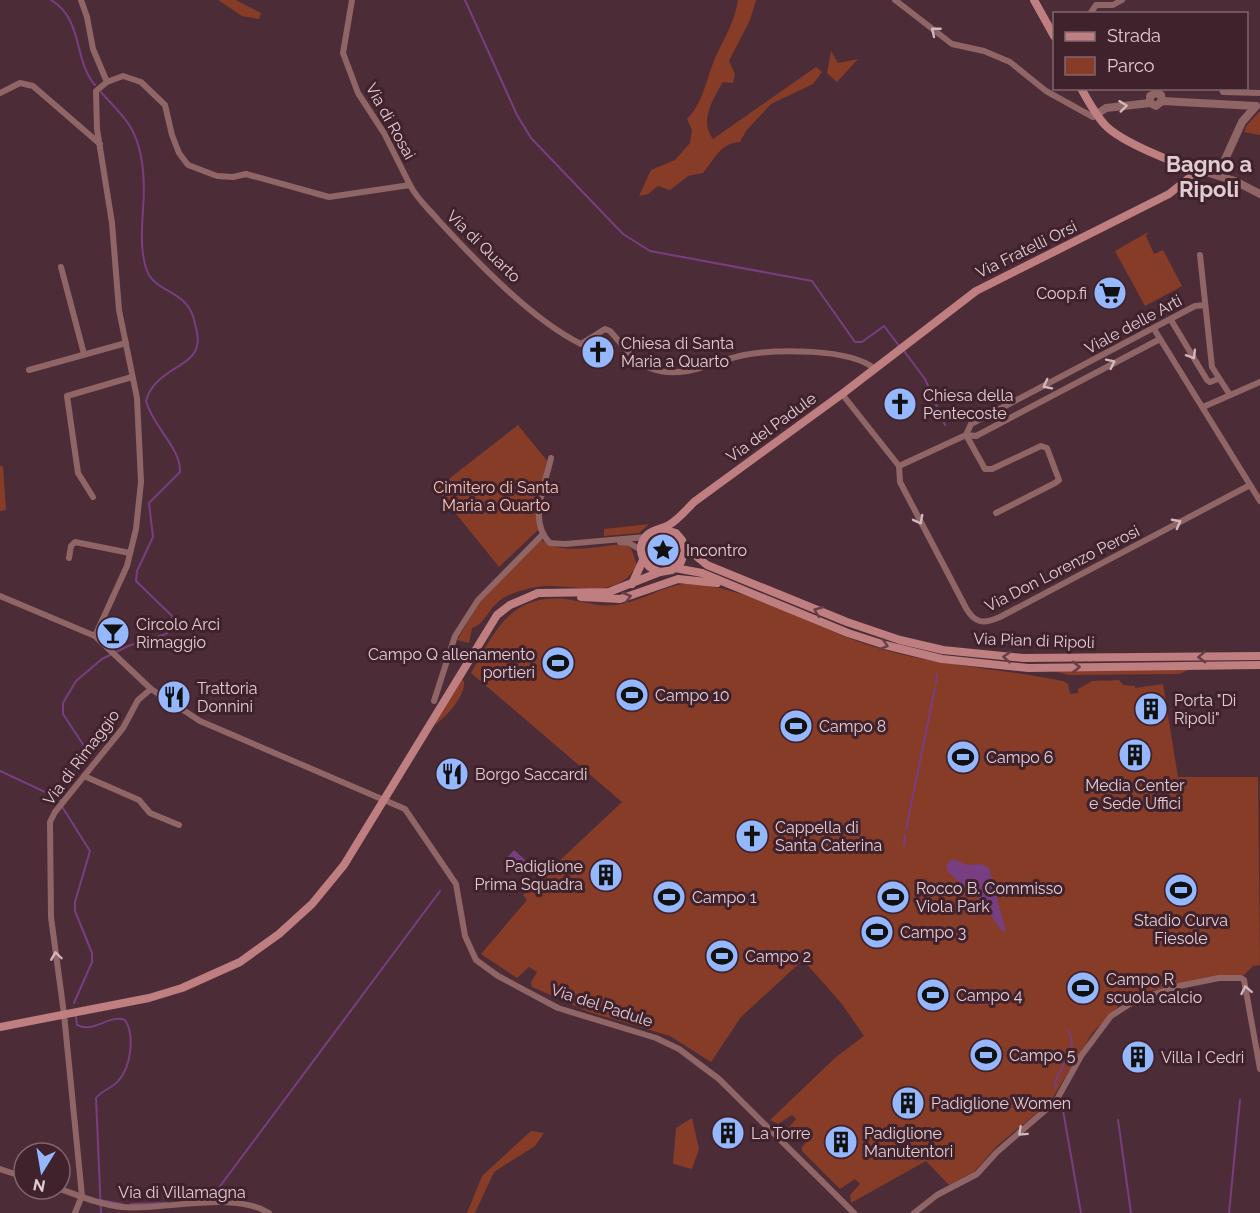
<svg xmlns="http://www.w3.org/2000/svg" width="1260" height="1213" font-family="Raleway,sans-serif">
<rect width="100%" height="100%" fill="#4c2c37"/>
<!-- green -->
<g fill="#873c27">
<path d="M218,0h18l25,13 -2,6 -17,-3z"/>
<path d="M738,0h18l-6,20 -21,41 6,13 -2,9 -10,-1c-10,17 -24,39 -10,57l103,-72 6,5 -9,12 -42,20 -25,27 -6,11c-20,1 -26,18 -37,31l-15,3 -18,14 -12,-4 -10,8 -9,2 12,-26 24,-10 15,-17 2,-13 -5,-11c16,-15 20,-42 28,-61 9,-19 20,-37 23,-58z"/>
<path d="M831,51l7,12 20,-4 -21,23 -10,-9z"/>
<path d="M1260,111v24l-16,-3 3,-7z"/>
<path d="M1148,232l-2,4 8,18 9,-4 19,36 -37,20 -30,-55z"/>
<path d="M518,425l30,37 -12,52 3,15 -40,38 -63,-78z"/>
<path d="M0,466h3l3,44 -6,1z"/>
<path d="M649,524l-10,9 -35,3v-7z"/>
<circle cx="663" cy="550" r="13"/>
<path d="M540,539c20,17 59,7 83,5l8,4 6,17c-21,39 -66,16 -101,22 -11,2 -30,7 -38,15 -9,7 -14,23 -26,26l-3,15 -12,-3 23,-38z"/>
<path d="M690,583c63,6 121,43 181,63 63,20 128,22 192,35l5,3 2,10 8,-1v-4l14,-8 27,-1 4,5 12,1v2l28,-4 15,93h80l2,188 -7,1 -9,9 -18,1 -96,19 -37,37 -43,70 -53,44 -23,26 -25,13 -23,-24 -75,42 -1,-8 10,-11 -5,-5 -15,10 -38,-38v-4l8,-9 -4,-5 -16,7 -6,-7 12,-14 -4,-4 -14,9 -8,-4 66,-63 28,-21 -22,-32 -39,-44 -62,57 -30,45 -41,-26 -81,-24 -57,-25 -1,-5 6,-10 -8,-5 -12,11 -36,-24 46,-54 -4,-5 99,-93 -151,-129c23,-41 39,-79 94,-74 16,2 33,8 50,6 27,-3 48,-20 75,-22z"/>
<path d="M1191,669l-12,5 -110,1 -20,-5z"/>
<path d="M461,679l3,2c2,14 -18,37 -30,44z"/>
<path d="M692,1118l7,31 -7,20 -19,-5 3,-36z"/>
<path d="M531,1131l13,2 -9,13 -41,26 -19,41h-8l15,-37z"/>
</g>
<!-- water -->
<g fill="#773f81">
<path d="M514,850l16,14 -7,8 -16,-14z"/>
<path d="M952,859l15,6 14,-1 8,4 17,64 -4,-1 -24,-33 -30,-26 -2,-7z"/>
</g>
<g fill="none" stroke-linecap="round" stroke-linejoin="round">
<!-- stream -->
<g stroke="#773f81" stroke-width="2">
<path d="M51,0c33,20 22,60 44,85"/>
<path d="M465,0l52,115 14,23 92,96 27,17 162,30 43,61h7l22,-16 16,21"/>
<path d="M904,351l21,28 20,46"/>
<path d="M97,635l20,9 5,5"/>
<path d="M936,683l1,-9"/>
<path d="M0,771l60,28"/>
<path d="M906,829l29,-141"/>
<path d="M904,846l1,-11"/>
<path d="M74,1003l18,-41v-9l-17,-42v-9l15,-51 -29,-46 -2,-11 29,-42 -25,-38v-11l13,-22 26,-22 26,-13 38,-12 7,-6 -1,-12 -36,-35 1,-10 16,-34 -4,-34 31,-31c1,-24 -27,-45 -34,-71 8,-31 47,-34 51,-55 2,-7 0,-15 -2,-22 -6,-36 -41,-29 -49,-56 -6,-19 -4,-40 -3,-59 2,-26 1,-58 -12,-81 -8,-14 -20,-24 -30,-36"/>
<path d="M76,1017l1,8c17,9 31,-11 48,-5 10,15 6,46 -6,60 -6,8 -17,10 -23,18l5,115"/>
<path d="M1056,1087l-1,-5 16,-32 1,-10 -4,-10"/>
<path d="M1061,1099l20,114"/>
<path d="M1118,1120l13,93"/>
<path d="M100,1200l22,4"/>
<path d="M209,1201l231,-310"/>
<path d="M131,1204l36,-1"/>
<path d="M1229,1213l11,-113"/>
</g>
<!-- minor -->
<g stroke="#8f6566" stroke-width="6">
<path d="M81,0l6,17 6,32 14,33"/>
<path d="M352,0l-9,53 15,40 26,40 26,52"/>
<path d="M895,0l57,44 32,7 26,11 36,29 47,26 4,-3"/>
<path d="M1090,14l6,-9h17l9,-5"/>
<path d="M1222,89l1,3 37,1"/>
<path d="M0,93l20,-10 13,3 67,58"/>
<path d="M1200,255l12,112 18,28"/>
<path d="M61,267l23,87"/>
<path d="M1171,320l36,60 3,2 8,-3"/>
<path d="M1154,329l106,172"/>
<path d="M29,370l97,-27"/>
<path d="M842,394l57,72"/>
<path d="M1203,407l57,-25"/>
<path d="M966,435l5,-11 19,-10 205,-108 10,-1"/>
<path d="M966,435l19,34h7l49,-23 6,2 12,32 -4,3 -59,30"/>
<path d="M551,458c-5,25 -24,63 -1,85l15,1 81,-7"/>
<path d="M899,466l1,16 66,126c9,16 18,16 34,9l250,-132"/>
<path d="M899,466l67,-31 10,1 184,-97"/>
<path d="M93,497l-15,-24 -11,-77 65,-19"/>
<path d="M620,542l9,1 12,7"/>
<path d="M69,558l2,-12 4,-4 55,11"/>
<path d="M0,596l95,40 56,53 49,32 205,88 51,75 9,52 11,24 22,16 60,32 98,30 23,11 40,30 135,134"/>
<path d="M95,636l32,-70 9,-37 5,-47 -4,-84 -18,-88 -7,-87 -15,-94 -1,-38 11,-9 16,-6 18,6 24,23 7,30 7,18 9,12 29,11 16,1 13,-3 83,23 81,-12c7,14 19,24 29,36 37,40 93,99 142,123l24,-15 5,2c12,13 23,30 40,37 33,13 63,-7 94,-13 32,-6 106,-7 131,14"/>
<path d="M434,701l21,-65 23,-36 65,-66"/>
<path d="M84,776l55,24 11,13 29,12"/>
<path d="M0,1169l24,8"/>
<path d="M60,1189c20,7 41,16 62,18 43,4 110,-17 147,6"/>
<path d="M75,1213l7,-17 -18,-182 -13,-97 -1,-95 5,-10 68,-84 15,-28 13,-11"/>
<path d="M914,1213l23,-18 40,-21 20,-22 59,-51 25,-45 30,-40 25,-16 43,-14 40,-8h22l3,2 16,89"/>
</g>
<!-- tertiary -->
<g stroke="#8f6566" stroke-width="8">
<path d="M1150,103v-7l6,-3 5,2 1,6"/>
<path d="M1097,114l9,-6 44,-5 6,3 6,-5 94,5"/>
<path d="M1199,170l36,11 25,13"/>
<path d="M1218,175l24,-53 14,-16"/>
</g>
<!-- secondary -->
<g stroke="#bf7e7f" stroke-width="8">
<path d="M1034,0l20,36"/>
<path d="M684,546l23,19 140,57 53,18 43,10 80,8 237,-2"/>
<path d="M675,568l27,5 146,60 37,12 57,14 86,9 232,-3"/>
<path d="M660,572c-16,-4 -26,-23 -13,-37 6,-6 15,-6 22,-10 10,-6 17,-15 25,-23l148,-108 134,-103 193,-97 30,-24c-23,-6 -78,-28 -94,-45 -10,-11 -17,-24 -24,-37"/>
<path d="M632,584l11,-24"/>
<path d="M581,597l39,2 58,-20 39,4"/>
<path d="M0,1027l149,-29 33,-10 58,-26 39,-28 33,-30 32,-39 153,-250 13,-10 28,-12 71,-1 51,-20 12,-2 9,-8 4,-11 -3,-11 -6,-7 -14,-4"/>
</g>
</g>
<!-- one-way arrows -->
<defs><path id="oneway-chevron" d="M-2-3.5L2.5 0L-2 3.5" fill="none" stroke-width="1.6" stroke-linecap="round" stroke-linejoin="round" transform="scale(1.5)"/></defs>
<g stroke="#d1b7bc">
<use href="#oneway-chevron" transform="translate(935 31) rotate(-141)"/>
<use href="#oneway-chevron" transform="translate(1123 106) rotate(-7)"/>
<use href="#oneway-chevron" transform="translate(1192 355) rotate(59)"/>
<use href="#oneway-chevron" transform="translate(1111 363) rotate(-26)"/>
<use href="#oneway-chevron" transform="translate(1047 385) rotate(153)"/>
<use href="#oneway-chevron" transform="translate(919 520) rotate(62)"/>
<use href="#oneway-chevron" transform="translate(1177 523) rotate(-28)"/>
<use href="#oneway-chevron" transform="translate(56 956) rotate(-98)"/>
<use href="#oneway-chevron" transform="translate(1246 990) rotate(-101)"/>
<use href="#oneway-chevron" transform="translate(1022 1132) rotate(138)"/>
</g>
<g stroke="#663e46">
<use href="#oneway-chevron" transform="translate(627 597) rotate(-16)"/>
<use href="#oneway-chevron" transform="translate(818 611) rotate(-158)"/>
<use href="#oneway-chevron" transform="translate(884 645) rotate(17)"/>
<use href="#oneway-chevron" transform="translate(1007 657) rotate(-176)"/>
<use href="#oneway-chevron" transform="translate(1202 657) rotate(179)"/>
<use href="#oneway-chevron" transform="translate(1076 667)"/>
</g>
<!-- icons -->
<defs>
<g id="supermarket-disc" transform="scale(1.725)"><circle r="9.5" fill="#95b7fd" stroke="#40222d"/><path d="M-6-5.5h2.5l.6 2H6L4.5 2H-2.5L-4.4-4H-6ZM-1.5 3.2a1.3 1.3 0 1 0 .1 0ZM3 3.2a1.3 1.3 0 1 0 .1 0Z" fill="#111"/></g>
<g id="church-disc" transform="scale(1.725)"><circle r="9.5" fill="#95b7fd" stroke="#40222d"/><path d="M-1.2-6h2.4v3.5h3.3v2.4h-3.3V6h-2.4V-.1h-3.3v-2.4h3.3Z" fill="#111"/></g>
<g id="sight-disc" transform="scale(1.725)"><circle r="9.5" fill="#95b7fd" stroke="#40222d"/><path d="M0-6L1.8-2.2L6-1.7L2.9 1.2L3.7 5.4L0 3.3L-3.7 5.4L-2.9 1.2L-6-1.7L-1.8-2.2Z" fill="#111"/></g>
<g id="bar-disc" transform="scale(1.725)"><circle r="9.5" fill="#95b7fd" stroke="#40222d"/><path d="M-6-5H6L.8 .8V4.5H3.5V6h-7V4.5H-.8V.8Z" fill="#111"/></g>
<g id="stadium-disc" transform="scale(1.725)"><circle r="9.5" fill="#95b7fd" stroke="#40222d"/><path d="M0-5a6.5 5 0 1 0 0 10a6.5 5 0 1 0 0-10ZM-3.5-1.8h7v3.6h-7Z" fill="#111"/></g>
<g id="restaurant-disc" transform="scale(1.725)"><circle r="9.5" fill="#95b7fd" stroke="#40222d"/><path d="M-5-6h1v4h1v-4h1v4h1v-4h1v5L-1.5 .5V6h-2V.5L-5-1ZM5-6V6H3V1.5H1.5Q1.5-4 5-6Z" fill="#111"/></g>
<g id="building-disc" transform="scale(1.725)"><circle r="9.5" fill="#95b7fd" stroke="#40222d"/><path d="M-4-6H4V6H1V3H-1V6H-4ZM-2.5-4.3h1.7v1.8h-1.7ZM.8-4.3h1.7v1.8H.8ZM-2.5-1h1.7V.8h-1.7ZM.8-1h1.7V.8H.8Z" fill="#111"/></g>
</defs>
<g fill-rule="evenodd">
<use href="#supermarket-disc" x="1110" y="293"/>
<use href="#church-disc" x="598" y="352"/>
<use href="#church-disc" x="900" y="404"/>
<use href="#sight-disc" x="663" y="550"/>
<use href="#bar-disc" x="113" y="633"/>
<use href="#stadium-disc" x="558" y="663"/>
<use href="#stadium-disc" x="632" y="695"/>
<use href="#restaurant-disc" x="174" y="697"/>
<use href="#building-disc" x="1151" y="709"/>
<use href="#stadium-disc" x="796" y="726"/>
<use href="#building-disc" x="1135" y="755"/>
<use href="#stadium-disc" x="963" y="757"/>
<use href="#restaurant-disc" x="452" y="774"/>
<use href="#church-disc" x="752" y="836"/>
<use href="#building-disc" x="606" y="875"/>
<use href="#stadium-disc" x="1181" y="890"/>
<use href="#stadium-disc" x="669" y="897"/>
<use href="#stadium-disc" x="893" y="897"/>
<use href="#stadium-disc" x="877" y="932"/>
<use href="#stadium-disc" x="722" y="956"/>
<use href="#stadium-disc" x="1083" y="988"/>
<use href="#stadium-disc" x="933" y="995"/>
<use href="#stadium-disc" x="986" y="1055"/>
<use href="#building-disc" x="1138" y="1057"/>
<use href="#building-disc" x="908" y="1103"/>
<use href="#building-disc" x="728" y="1133"/>
<use href="#building-disc" x="841" y="1142"/>
</g>
<g text-anchor="middle" stroke-width="6" stroke-linejoin="round" paint-order="stroke">
<!-- street labels -->
<g font-size="16" fill="#e1ccd2" stroke="#40222d">
<text transform="translate(391 121) rotate(61)" y="6">Via di Rosai</text>
<text transform="translate(484 246) rotate(44)" y="6">Via di Quarto</text>
<text transform="translate(1026 249) rotate(-26)" y="6">Via Fratelli Orsi</text>
<text transform="translate(1133 324) rotate(-28)" y="6">Viale delle Arti</text>
<text transform="translate(771 427) rotate(-36)" y="6">Via del Padule</text>
<text transform="translate(1062 568) rotate(-27)" y="6">Via Don Lorenzo Perosi</text>
<text transform="translate(1034 640) rotate(2)" y="6">Via Pian di Ripoli</text>
<text transform="translate(81 757) rotate(-53)" y="6">Via di Rimaggio</text>
<text transform="translate(602 1005) rotate(18)" y="6">Via del Padule</text>
<text x="182" y="1198">Via di Villamagna</text>
</g>
<!-- poi labels -->
<g font-size="16" fill="#e1ccd2" stroke="#40222d" text-anchor="start">
<text x="1087" y="299" text-anchor="end">Coop.fi</text>
<text x="621" y="349">Chiesa di Santa<tspan x="621" dy="18">Maria a Quarto</tspan></text>
<text x="923" y="401">Chiesa della<tspan x="923" dy="18">Pentecoste</tspan></text>
<text x="686" y="556">Incontro</text>
<text x="136" y="630">Circolo Arci<tspan x="136" dy="18">Rimaggio</tspan></text>
<text x="535" y="660" text-anchor="end">Campo Q allenamento<tspan x="535" dy="18">portieri</tspan></text>
<text x="197" y="694">Trattoria<tspan x="197" dy="18">Donnini</tspan></text>
<text x="655" y="701">Campo 10</text>
<text x="1174" y="706">Porta "Di<tspan x="1174" dy="18">Ripoli"</tspan></text>
<text x="819" y="732">Campo 8</text>
<text x="986" y="763">Campo 6</text>
<text x="475" y="780">Borgo Saccardi</text>
<text x="1135" y="791" text-anchor="middle">Media Center<tspan x="1135" dy="18">e Sede Uffici</tspan></text>
<text x="775" y="833">Cappella di<tspan x="775" dy="18">Santa Caterina</tspan></text>
<text x="583" y="872" text-anchor="end">Padiglione<tspan x="583" dy="18">Prima Squadra</tspan></text>
<text x="916" y="894">Rocco B. Commisso<tspan x="916" dy="18">Viola Park</tspan></text>
<text x="692" y="903">Campo 1</text>
<text x="1181" y="926" text-anchor="middle">Stadio Curva<tspan x="1181" dy="18">Fiesole</tspan></text>
<text x="900" y="938">Campo 3</text>
<text x="745" y="962">Campo 2</text>
<text x="1106" y="985">Campo R<tspan x="1106" dy="18">scuola calcio</tspan></text>
<text x="956" y="1001">Campo 4</text>
<text x="1009" y="1061">Campo 5</text>
<text x="1161" y="1063">Villa I Cedri</text>
<text x="931" y="1109">Padiglione Women</text>
<text x="751" y="1139">La Torre</text>
<text x="864" y="1139">Padiglione<tspan x="864" dy="18">Manutentori</tspan></text>
</g>
<!-- park labels -->
<g font-size="16" fill="#f7c5b7" stroke="#40222d">
<text x="496" y="493">Cimitero di Santa<tspan x="496" dy="18">Maria a Quarto</tspan></text>
</g>
<!-- district labels -->
<g font-size="22" font-weight="bold" fill="#e1ccd2" stroke="#40222d">
<text x="1209" y="172">Bagno a<tspan x="1209" dy="25">Ripoli</tspan></text>
</g>
</g>
<!-- legend -->
<rect x="1053" y="12" width="195" height="78" fill="#40222d" stroke="#80666f" stroke-width="1.5"/>
<rect x="1065" y="32" width="30" height="9" fill="#bf7e7f" stroke="#80666f" stroke-width="1.5"/>
<text x="1107" y="42" font-size="18" fill="#e1ccd2">Strada</text>
<rect x="1065" y="57" width="30" height="18" fill="#873c27" stroke="#80666f" stroke-width="1.5"/>
<text x="1107" y="72" font-size="18" fill="#e1ccd2">Parco</text>
<!-- north arrow -->
<g transform="translate(42 1171) rotate(191)"><circle r="28" fill="#40222d" stroke="#80666f" stroke-width="1.5"/>
<path d="M0-4.5L10 22L0 15L-10 22Z" fill="#95b7fd"/>
<text y="-9" font-size="16" font-weight="bold" text-anchor="middle" fill="#e1ccd2">N</text>
</g>
</svg>
